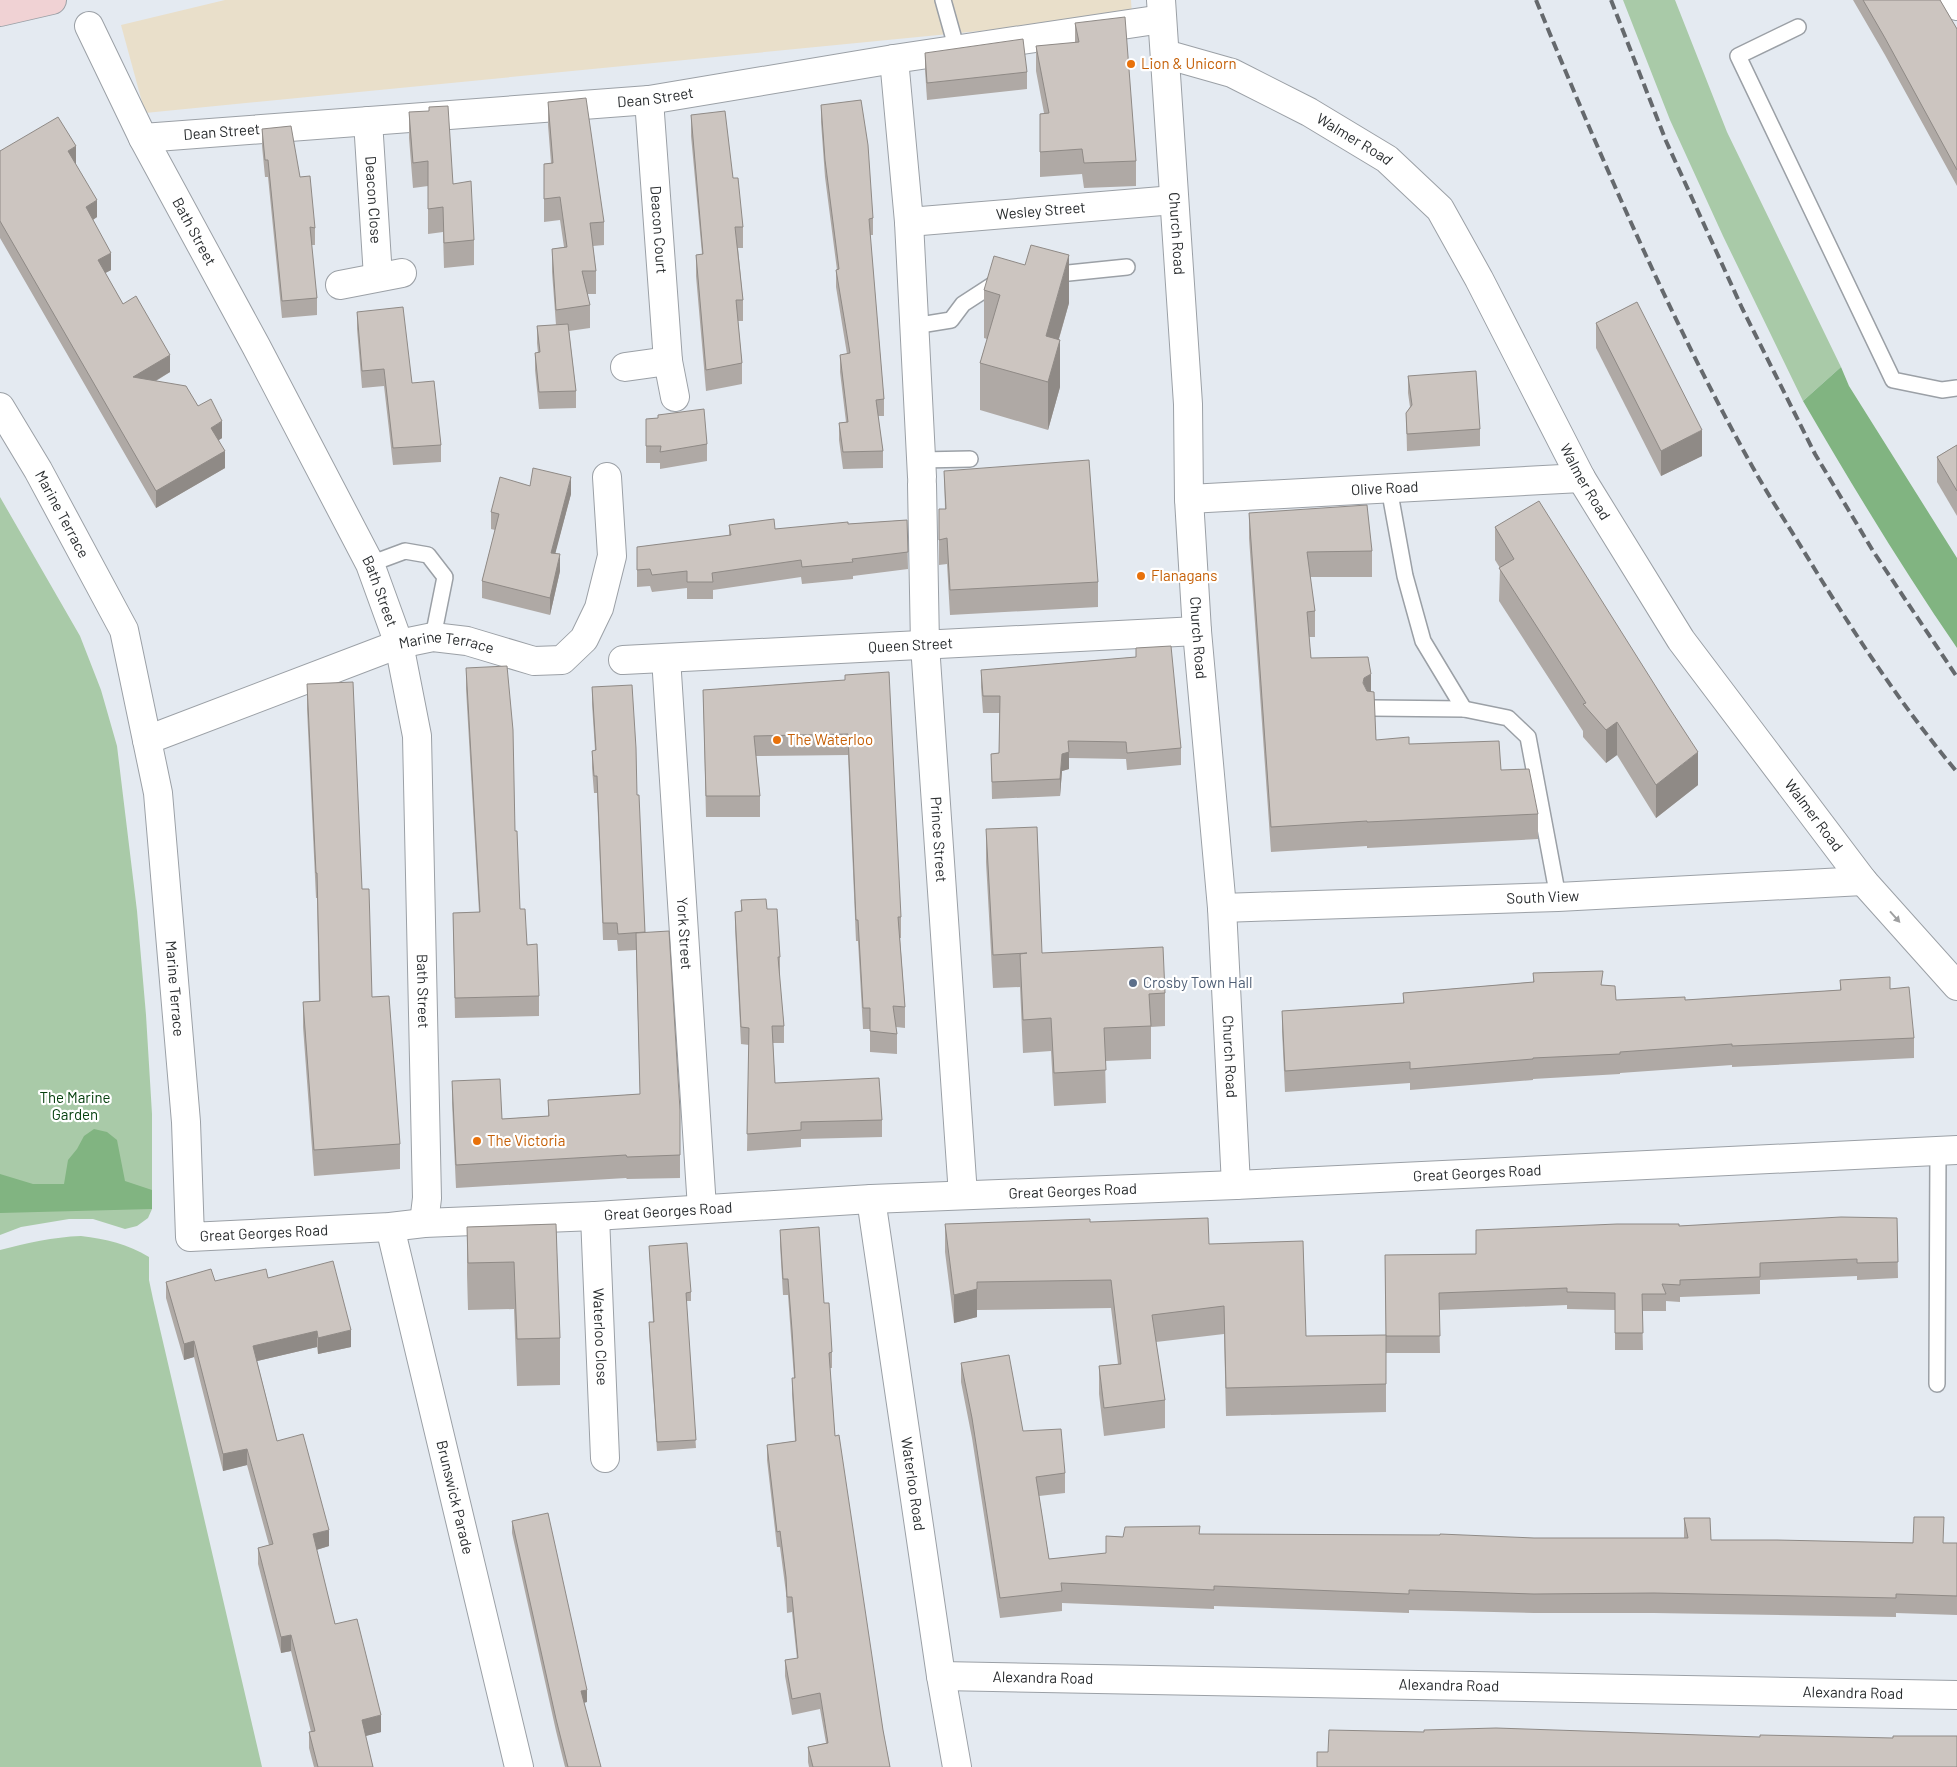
<svg xmlns="http://www.w3.org/2000/svg" width="1957" height="1767" font-family="Barlow,sans-serif">
<rect width="100%" height="100%" fill="#e4eaf1"/>
<!-- commercial -->
<path fill="#e9dfca" d="M225,0h906l1,16 -987,97 -24,-88z"/>
<!-- green -->
<g fill="#a9caa8">
<path d="M1623,0h52l52,132 114,235 -38,34 -80,-165 -53,-116z"/>
<path d="M0,497l80,139 21,54 16,56 20,165 9,104 6,99v95l-4,9 -11,8 -12,3 -32,-10h-24l-48,8 -21,8z"/>
<path d="M81,1236c25,3 47,8 68,21v23l4,19 109,468h-262v-517c27,-7 53,-13 81,-14z"/>
</g>
<!-- forest -->
<g fill="#81b481">
<path d="M1841,367l8,19 108,172v90c-55,-80 -105,-163 -154,-247z"/>
<path d="M94,1129l13,3 10,8 8,41 27,9v19l-152,4v-39l33,10h31l4,-24 9,-11 7,-13z"/>
</g>
<g fill="none" stroke-linecap="round" stroke-linejoin="round">
<!-- lane casing -->
<g stroke="#9ba0a6" stroke-width="18">
<g id="lane">
<path d="M943,0l14,50"/>
<path d="M1798,27l-60,29 155,324 49,10 15,-2"/>
<path d="M1049,275l78,-8"/>
<path d="M914,326l37,-6 12,-16 37,-24"/>
<path d="M921,460l49,-1"/>
<path d="M1389,488l16,88 18,65 41,68"/>
<path d="M370,564l35,-13 23,4 17,22 -12,60"/>
<path d="M1372,708l92,1 44,9 20,19 30,160"/>
<path d="M1937,1384l1,-233"/>
</g>
</g>
<!-- street casing -->
<g stroke="#9ba0a6" stroke-width="30">
<g id="street">
<path id="s1" d="M1161,0l27,404 1,95 8,132 25,277 14,277"/>
<path d="M1953,0l4,6"/>
<path id="s2" d="M89,26l54,112 113,208 114,218 29,80 18,92 10,462 -3,25"/>
<path id="s3" d="M1165,54l67,19 77,39 78,47 53,50 39,70 102,199 100,162 182,241 94,105"/>
<path id="s4" d="M894,59l15,163 265,-22"/>
<path id="s5" d="M649,100l19,261 7,36"/>
<path id="s6" d="M368,121l10,156"/>
<path id="s7" d="M143,138l506,-38 245,-41 268,-40"/>
<path d="M909,222l13,255"/>
<path d="M340,285l62,-12"/>
<path d="M625,367l43,-6"/>
<path id="s8" d="M0,407l38,63 86,160 34,163 28,329 4,115 200,-10 34,-4 171,-7 276,-17 365,-14 721,-35"/>
<path id="s9" d="M922,484l3,161 38,550"/>
<path id="s10" d="M1189,499l392,-21"/>
<path id="s11" d="M666,658l36,550"/>
<path id="s12" d="M623,660l574,-29"/>
<path id="s13" d="M147,740l252,-96 34,-7 34,4 67,20 28,-1 22,-21 15,-31 13,-52 -5,-79"/>
<path id="s14" d="M1222,908l336,-11 305,-16"/>
<path id="s15" d="M871,1199l70,477 16,91"/>
<path id="s16" d="M595,1216l10,242"/>
<path id="s17" d="M390,1227l129,540"/>
<path id="s18" d="M941,1676l1016,19"/>
</g>
</g>
<!-- secondary casing -->
<g stroke="#9ba0a6" stroke-width="30">
<path id="secondary" d="M0,12l52,-12"/>
</g>
<!-- lane -->
<use href="#lane" stroke="#fff" stroke-width="15"/>
<!-- street -->
<use href="#street" stroke="#fff" stroke-width="28"/>
<!-- secondary -->
<use href="#secondary" stroke="#f0d2d4" stroke-width="28"/>
<!-- rail -->
<g stroke="#65696d" stroke-width="4" stroke-dasharray="10 5" stroke-linecap="butt">
<path d="M1536,0c65,158 133,317 216,466 16,29 34,56 51,84 47,77 96,153 154,222"/>
<path d="M1611,0l55,141 76,167 73,146 58,97 84,126"/>
</g>
</g>
<!-- wall -->
<g fill="#afa9a5">
<path d="M1853,0h87l17,29v157l-72,-131z"/>
<path d="M1075,23l61,138v25l-52,2 -2,-14 -42,3v-63l4,-1 -8,-42v-25l39,-3z"/>
<path d="M925,53l102,19v17l-100,11 -2,-30z"/>
<path d="M548,102l56,120v23l-11,1 3,25v23h-9l3,11v23l-21,3 7,60v17l-37,1 -4,-39v-17h3l-1,-10v-17l19,-1 -4,-53v-23l12,-2 -4,-27 -16,2v-58l7,-1 -3,-38z"/>
<path d="M821,105l52,113v17h-3l14,164v17h-6l5,35v17l-40,1 -4,-29v-17l7,-1 -6,-50v-17l7,-1 -11,-67v-17h1l-12,-93 -4,-55z"/>
<path d="M409,112l65,128v25l-30,3 -1,-36 -15,2v-48l-15,2 -4,-50z"/>
<path d="M691,115l42,63 10,49v21h-5l5,52v21h-5l4,42v21l-36,7 -10,-115v-21l6,-1 -11,-118z"/>
<path d="M262,129l38,48 15,51v17h-4l6,53v17l-35,3 -14,-141h-3l-3,-31z"/>
<path d="M0,151l76,12 -1,1 22,53 -4,3 18,50 -6,3 18,31 47,68 -14,9 42,25 24,32 -3,2 6,28 -69,40 -156,-270z"/>
<path d="M984,290l85,13 -10,36 1,48 -12,43 -68,-20v-47l7,-24 -3,-1z"/>
<path d="M357,312l55,71 29,62v17l-48,3 -9,-79 -22,2 -5,-59z"/>
<path d="M1596,323l106,133 -41,20 -65,-128z"/>
<path d="M1408,376l72,53v17l-73,5 -1,-38 4,-6 -2,-14z"/>
<path d="M658,415l49,29v17l-47,8v-6h-14v-44l12,-1z"/>
<path d="M1957,445v71l-20,-34v-25z"/>
<path d="M944,471l154,111v25l-148,8 -3,-51 -8,1v-56h6z"/>
<path d="M530,486l41,8 -16,59 5,18 -10,44 -68,-17v-17l13,-51 -4,-1v-17z"/>
<path d="M1249,513l123,38v26h-62l5,34v26h-6l2,21 60,34 5,48 33,4 92,26 37,44v25l-171,9v-2l-96,6 -22,-314z"/>
<path d="M907,520l1,49 -55,7v3l-51,5 -1,-7 -88,13v9h-26v-11l-35,4 -2,-6 -13,1v-40l92,-11v-11l46,4z"/>
<path d="M1495,527l203,258 -42,33 -39,-63 -11,8 -23,-26v-6l-84,-130 1,-33 -5,-8z"/>
<path d="M1136,648l45,100v17l-54,5 -1,-11 -57,-1v11l-7,2 -2,25 -68,3 -1,-45 8,-1 1,-40h-17l-2,-26v-17l155,-13z"/>
<path d="M466,668l73,328v20l-84,2 -2,-105 26,-1 -13,-223z"/>
<path d="M845,680l56,237v21h-1l5,69v21l-9,-1 1,7v20l-27,-2v-23h-7l-5,-88h-2l-8,-186 -92,1 4,40v21h-54l-3,-127z"/>
<path d="M307,684l55,205 10,108 28,147v25l-86,7 -11,-149v-25l16,-1 -2,-103h-1l-9,-189z"/>
<path d="M592,687l45,108 8,137 35,178v68l-53,1 -1,-1 -170,10 -4,-85v-22l50,38 46,-3v-16l92,-6 -4,-144 -18,1 -1,-11h-14l-6,-147h-3l-2,-25v-17l3,-1 -3,-46z"/>
<path d="M986,829l56,124 123,40v33l-14,1v32l-46,2 1,42 -52,3 -3,-55 -28,2 -3,-66 -27,1 -7,-126z"/>
<path d="M741,900l26,9 13,48v17h-1l5,52v17h-11l2,40 107,37v17l-81,2v8l-54,4 2,-106 -8,-1 -6,-116v-16l6,-1z"/>
<path d="M1533,973l70,12 13,15h69l155,-10v-10l50,9 24,49v20l-182,9v-2l-112,8v1l-87,5v1l-123,10v-7l-125,9 -3,-61v-20l121,-8v-10l130,-11z"/>
<path d="M1897,1218l1,60 -41,2v-4l-97,4v14l-80,3v5l-14,-1v10h-24l1,39h-28v-40l-48,-1v-4l-128,5 1,43h-54l-1,-98 91,-1 203,-28z"/>
<path d="M1090,1222l119,22 97,92 80,48v28l-160,4 -2,-82 -68,8 9,58v28l-61,8 -5,-42v-28l19,-2 -7,-56 -134,2v7l-23,6 -9,-71v-28z"/>
<path d="M556,1224l4,114v47l-43,1 -3,-77 -46,1 -1,-36v-47z"/>
<path d="M780,1230l44,73 8,49v16h-2l5,68 48,294 7,37h-81l-1,-5v-15l18,-4 -6,-34 -28,6 -7,-39v-16l12,-1 -5,-47 -5,1 -1,-20 -6,-46h-3l-10,-87v-15l28,-4 -3,-47v-16h2l-6,-83h-5l-3,-50z"/>
<path d="M649,1246l42,46v9h-5l10,147 -39,3 -8,-120v-9h4z"/>
<path d="M268,1278l83,69 -33,7 -1,-7 -60,14 20,80 52,105 -13,4 19,74 46,108 -16,4 8,31h-59l-5,-19v-16h2l-20,-81 -10,2 -23,-89v-16l11,-3 -22,-80 -24,6 -29,-114 -10,3 -18,-62v-16l49,-1z"/>
<path d="M961,1363l62,68 42,42v20l-26,3 10,63 57,-6v-17l17,1 77,-3 334,4h150v-20l27,22 246,3v72l-61,-2v4l-242,-4h-120l-125,-3v3l-195,-7v3l-152,-6v8l-62,7 -28,-180 -11,-56z"/>
<path d="M512,1521l75,181 -3,1 17,64h-36l-9,-36 -44,-198z"/>
</g>
<!-- shaded-wall -->
<g fill="#8f8a86">
<path d="M76,146v17l-8,5v-17z"/>
<path d="M97,200v17l-11,7v-17z"/>
<path d="M111,253v17l-13,7v-17z"/>
<path d="M1069,255v48l-23,80v-47z"/>
<path d="M1060,340v47l-12,43v-48z"/>
<path d="M170,355v17l-37,22v-17z"/>
<path d="M222,421v17l-11,7v-17z"/>
<path d="M1702,430v26l-41,20v-25z"/>
<path d="M225,451v17l-69,40v-17z"/>
<path d="M571,477v17l-20,76v-17z"/>
<path d="M560,554v17l-10,44v-17z"/>
<path d="M1371,674v25l-8,-16 1,-5z"/>
<path d="M1617,722v33l-11,8v-33z"/>
<path d="M1069,752v17l-7,2 -2,25v-17l2,-25z"/>
<path d="M1698,752v33l-42,33v-33z"/>
<path d="M977,1289v28l-23,6v-28z"/>
<path d="M351,1330v17l-33,7v-16z"/>
<path d="M317,1331v16l-64,15v-16z"/>
<path d="M194,1341v16l-10,3v-16z"/>
<path d="M247,1449v16l-24,6v-17z"/>
<path d="M329,1530v16l-16,5v-17z"/>
<path d="M291,1635v16l-10,2v-16z"/>
<path d="M587,1690v12l-6,1v-12z"/>
<path d="M381,1715v17l-19,5v-17z"/>
</g>
<!-- building -->
<g fill="#ccc5c0" stroke="#8f8a86">
<path d="M1863,0h77l17,29v141l-72,-132z"/>
<path d="M1125,17l11,144 -52,2 -2,-14 -42,3v-38l9,-1 -13,-67 43,-4 -4,-19z"/>
<path d="M1023,39l4,33 -100,11 -2,-30z"/>
<path d="M586,98l18,124 -14,1 6,48h-14l8,34 -34,5 -4,-61 15,-2 -7,-50 -16,2v-35l9,-1 -5,-61z"/>
<path d="M861,100l7,45 5,73 -4,1 15,180 -8,1 7,51 -40,1 -4,-29 9,-1 -8,-67 10,-2 -14,-83 3,-1 -14,-109 -4,-55z"/>
<path d="M448,106l5,78 18,-3 3,59 -30,3 -1,-36 -15,2v-48l-15,2 -4,-51 20,-1v-4z"/>
<path d="M725,111l8,67h5l5,49h-8l8,73h-7l6,63 -36,7 -10,-115 7,-1 -12,-139z"/>
<path d="M58,117l18,29 -8,5 29,49 -11,7 25,46 -13,7 25,44 13,-8 34,59 -37,22 53,9 12,20 13,-7 11,22 -11,7 14,23 -69,40 -156,-270v-70z"/>
<path d="M291,126l9,51 10,-1 5,52 -5,-1 7,71 -35,3 -14,-141h-3l-3,-31z"/>
<path d="M1031,245l38,10 -23,81 14,4 -12,42 -68,-19 20,-68 -16,-5 10,-34 31,9z"/>
<path d="M1637,302l65,128 -41,21 -65,-128z"/>
<path d="M403,307l9,76 22,-2 7,64 -48,3 -9,-79 -22,2 -5,-59z"/>
<path d="M568,324l8,67 -37,1 -4,-39 5,-1 -3,-26z"/>
<path d="M1476,371l4,58 -73,5 -1,-21 6,-8 -4,-29z"/>
<path d="M704,409l3,35 -47,8 1,-6h-15v-27l12,-1v-3z"/>
<path d="M1957,445v46l-20,-34z"/>
<path d="M1089,460l9,122 -148,8 -3,-52 -8,2v-31h7l-2,-38z"/>
<path d="M533,468l38,9 -20,76 9,1 -10,44 -68,-17 17,-67 -8,-2 9,-35 30,9z"/>
<path d="M1539,501l129,205 30,46 -42,33 -39,-63 -11,8 -23,-26 3,-1 -87,-135 15,-9 -19,-32z"/>
<path d="M1367,505l5,46 -65,1 8,59 -8,1 4,46 57,-1 3,17 -7,4 -1,5 4,8 7,1 2,48 33,-3v7l90,-3 2,29 28,-1 9,45 -171,8v-1l-96,6 -22,-314z"/>
<path d="M774,519l1,10 73,-7v2l59,-4 1,32 -56,7 1,3 -51,5 -1,-7 -89,13 1,9h-26v-11l-35,4 -2,-6 -13,1v-23l94,-12 -2,-10z"/>
<path d="M1171,646l10,102 -54,5 -1,-11 -58,-1 1,11 -7,2 -2,25 -68,3 -1,-28 8,-1 1,-57h-17l-2,-26 155,-13v-9z"/>
<path d="M507,666l6,64 2,101h2l3,78h5l2,36 10,-1 2,52 -84,2 -2,-85 27,-1 -14,-244z"/>
<path d="M889,672l12,245h-3l7,90 -12,-1 4,28 -27,-3v-23h-7l-5,-88h-2l-8,-186 -94,2 6,60h-54l-3,-106 142,-10v-5z"/>
<path d="M353,682l9,207h7l3,108 17,-1 11,148 -86,6 -11,-148 17,-1 -3,-128h-1l-9,-189z"/>
<path d="M632,685l4,63 1,47h2l6,137 -27,2 -1,-11h-14l-6,-147h-3l-2,-25 4,-1 -4,-63z"/>
<path d="M1037,827l5,126 121,-6 2,46 -16,1 2,32 -47,2 2,42 -52,3 -3,-55 -28,2 -3,-66 7,-1 -34,2 -7,-126z"/>
<path d="M766,899l1,10h10l3,48h-2l6,69h-12l3,57 104,-5 3,42 -81,2v8l-54,4 2,-106 -8,-1 -6,-115 7,-1 -1,-11z"/>
<path d="M669,931l11,179v45l-53,2 -1,-2 -170,10 -4,-84 48,-2 2,40 47,-3 -1,-16 92,-6 -4,-161z"/>
<path d="M1603,971l-2,14 14,1 1,14 69,-3v3l156,-10 -1,-10 50,-3v12l19,-2 5,51 -182,8v-2l-112,8v2l-87,4v1l-123,10v-7l-125,9 -3,-60 122,-8 -1,-10 131,-11 -1,-9z"/>
<path d="M1841,1217l56,1 1,44 -41,1v-4l-97,4v14l-80,3v5l-18,-1 4,10h-24l1,39h-28v-40l-48,-1v-4l-128,5 1,43h-54l-1,-81 91,-1v-24l141,-6h62v2z"/>
<path d="M1208,1218l1,26 94,-3 3,95 80,-1v49l-160,4 -2,-82 -72,9 13,85 -61,8 -5,-42 22,-2 -10,-84 -134,2v7l-23,6 -9,-71 145,-5v3z"/>
<path d="M556,1224l4,114 -43,1 -3,-77 -46,1 -1,-36z"/>
<path d="M819,1227l5,76h5l3,49 -3,1 6,83 4,-1 44,295 7,37h-77l-5,-20 20,-4 -8,-50 -28,6 -7,-39 13,-2 -6,-61h-5l-1,-20 -6,-46 -3,1 -10,-87 29,-4 -4,-63h3l-3,-48 -4,-51h-5l-3,-49z"/>
<path d="M687,1243l4,49 -5,1 10,147 -39,2 -8,-120h5l-5,-76z"/>
<path d="M333,1261l18,69 -33,8 -1,-7 -64,15 24,95 26,-7 26,96 -16,4 22,90 22,-5 24,96 -19,5 11,47h-55l-9,-35 6,-1 -24,-96 -10,2 -23,-89 15,-4 -26,-95 -24,5 -29,-113 -10,3 -18,-62 45,-13 4,12 51,-12 2,9z"/>
<path d="M1009,1355l14,76 38,-2 4,44 -29,4 13,82 57,-6v-17l17,1 2,-10 75,-1 -1,8 241,1v-1l94,4h154l-4,-20h26l1,22h66l136,3 1,-26h30l-1,26h14v53l-61,-2v4l-242,-5 -120,1 -125,-4v4l-195,-8v4l-153,-7 1,8 -62,7 -28,-180 -11,-55z"/>
<path d="M548,1513l39,177 -6,1 20,76h-33l-12,-48 -44,-198z"/>
<path d="M1496,1728l264,9v-2l133,3v-2h64v31h-640v-15h11l1,-22 95,2v-2z"/>
</g>
<!-- one-way arrows -->
<defs><path id="oneway-solid" d="M-6-.8H1V-3.2L6.5 0L1 3.2V.8H-6Z" transform="scale(1.25)"/></defs>
<use fill="#9fa0a1" href="#oneway-solid" transform="translate(1895 917) rotate(48)"/>
<!-- markers -->
<g fill="#e8710a" stroke="#fff" stroke-width="2">
<circle cx="1131" cy="64" r="5"/>
<circle cx="1141" cy="576" r="5"/>
<circle cx="777" cy="740" r="5"/>
<circle cx="477" cy="1141" r="5"/>
</g>
<circle fill="#5c6f8a" stroke="#fff" stroke-width="2" cx="1133" cy="983" r="5"/>
<g text-anchor="middle" stroke-width="4.5" stroke-linejoin="round" paint-order="stroke">
<!-- food labels -->
<g font-size="15" fill="#c56008" stroke="#fff" text-anchor="start">
<text x="1141" y="69">Lion &amp; Unicorn</text>
<text x="1151" y="581">Flanagans</text>
<text x="787" y="745">The Waterloo</text>
<text x="487" y="1146">The Victoria</text>
</g>
<!-- street labels -->
<g font-size="15" fill="#2a2d2f" stroke="#fff">
<text dy="5" stroke="none"><textPath href="#s7" startOffset="514">Dean Street</textPath></text>
<text dy="5" stroke="none"><textPath href="#s7" startOffset="79">Dean Street</textPath></text>
<text dy="5" stroke="none"><textPath href="#s3" startOffset="209">Walmer Road</textPath></text>
<text dy="5" stroke="none"><textPath href="#s6" startOffset="79">Deacon Close</textPath></text>
<text dy="5" stroke="none"><textPath href="#s4" startOffset="296">Wesley Street</textPath></text>
<text dy="5" stroke="none"><textPath href="#s5" startOffset="130">Deacon Court</textPath></text>
<text dy="5" stroke="none"><textPath href="#s2" startOffset="231">Bath Street</textPath></text>
<text dy="5" stroke="none"><textPath href="#s1" startOffset="234">Church Road</textPath></text>
<text dy="5" stroke="none"><textPath href="#s3" startOffset="629">Walmer Road</textPath></text>
<text dy="5" stroke="none"><textPath href="#s10" startOffset="196">Olive Road</textPath></text>
<text dy="5" stroke="none"><textPath href="#s8" startOffset="124">Marine Terrace</textPath></text>
<text dy="5" stroke="none"><textPath href="#s2" startOffset="636">Bath Street</textPath></text>
<text dy="5" stroke="none"><textPath href="#s1" startOffset="639">Church Road</textPath></text>
<text dy="5" stroke="none"><textPath href="#s12" startOffset="288">Queen Street</textPath></text>
<text dy="5" stroke="none"><textPath href="#s13" startOffset="318">Marine Terrace</textPath></text>
<text dy="5" stroke="none"><textPath href="#s3" startOffset="1034">Walmer Road</textPath></text>
<text dy="5" stroke="none"><textPath href="#s9" startOffset="356">Prince Street</textPath></text>
<text dy="5" stroke="none"><textPath href="#s14" startOffset="321">South View</textPath></text>
<text dy="5" stroke="none"><textPath href="#s11" startOffset="276">York Street</textPath></text>
<text dy="5" stroke="none"><textPath href="#s8" startOffset="618">Marine Terrace</textPath></text>
<text dy="5" stroke="none"><textPath href="#s2" startOffset="1041">Bath Street</textPath></text>
<text dy="5" stroke="none"><textPath href="#s1" startOffset="1059">Church Road</textPath></text>
<text dy="5" stroke="none"><textPath href="#s8" startOffset="2156">Great Georges Road</textPath></text>
<text dy="5" stroke="none"><textPath href="#s8" startOffset="1751">Great Georges Road</textPath></text>
<text dy="5" stroke="none"><textPath href="#s8" startOffset="1346">Great Georges Road</textPath></text>
<text dy="5" stroke="none"><textPath href="#s8" startOffset="941">Great Georges Road</textPath></text>
<text dy="5" stroke="none"><textPath href="#s16" startOffset="121">Waterloo Close</textPath></text>
<text dy="5" stroke="none"><textPath href="#s15" startOffset="288">Waterloo Road</textPath></text>
<text dy="5" stroke="none"><textPath href="#s17" startOffset="278">Brunswick Parade</textPath></text>
<text dy="5" stroke="none"><textPath href="#s18" startOffset="102">Alexandra Road</textPath></text>
<text dy="5" stroke="none"><textPath href="#s18" startOffset="508">Alexandra Road</textPath></text>
<text dy="5" stroke="none"><textPath href="#s18" startOffset="912">Alexandra Road</textPath></text>
</g>
<!-- service labels -->
<g font-size="15" fill="#4e5e75" stroke="#fff" text-anchor="start">
<text x="1143" y="988">Crosby Town Hall</text>
</g>
<!-- park labels -->
<g font-size="15" fill="#07410f" stroke="#fff">
<text x="75" y="1103">The Marine<tspan x="75" dy="17">Garden</tspan></text>
</g>
</g>
</svg>
